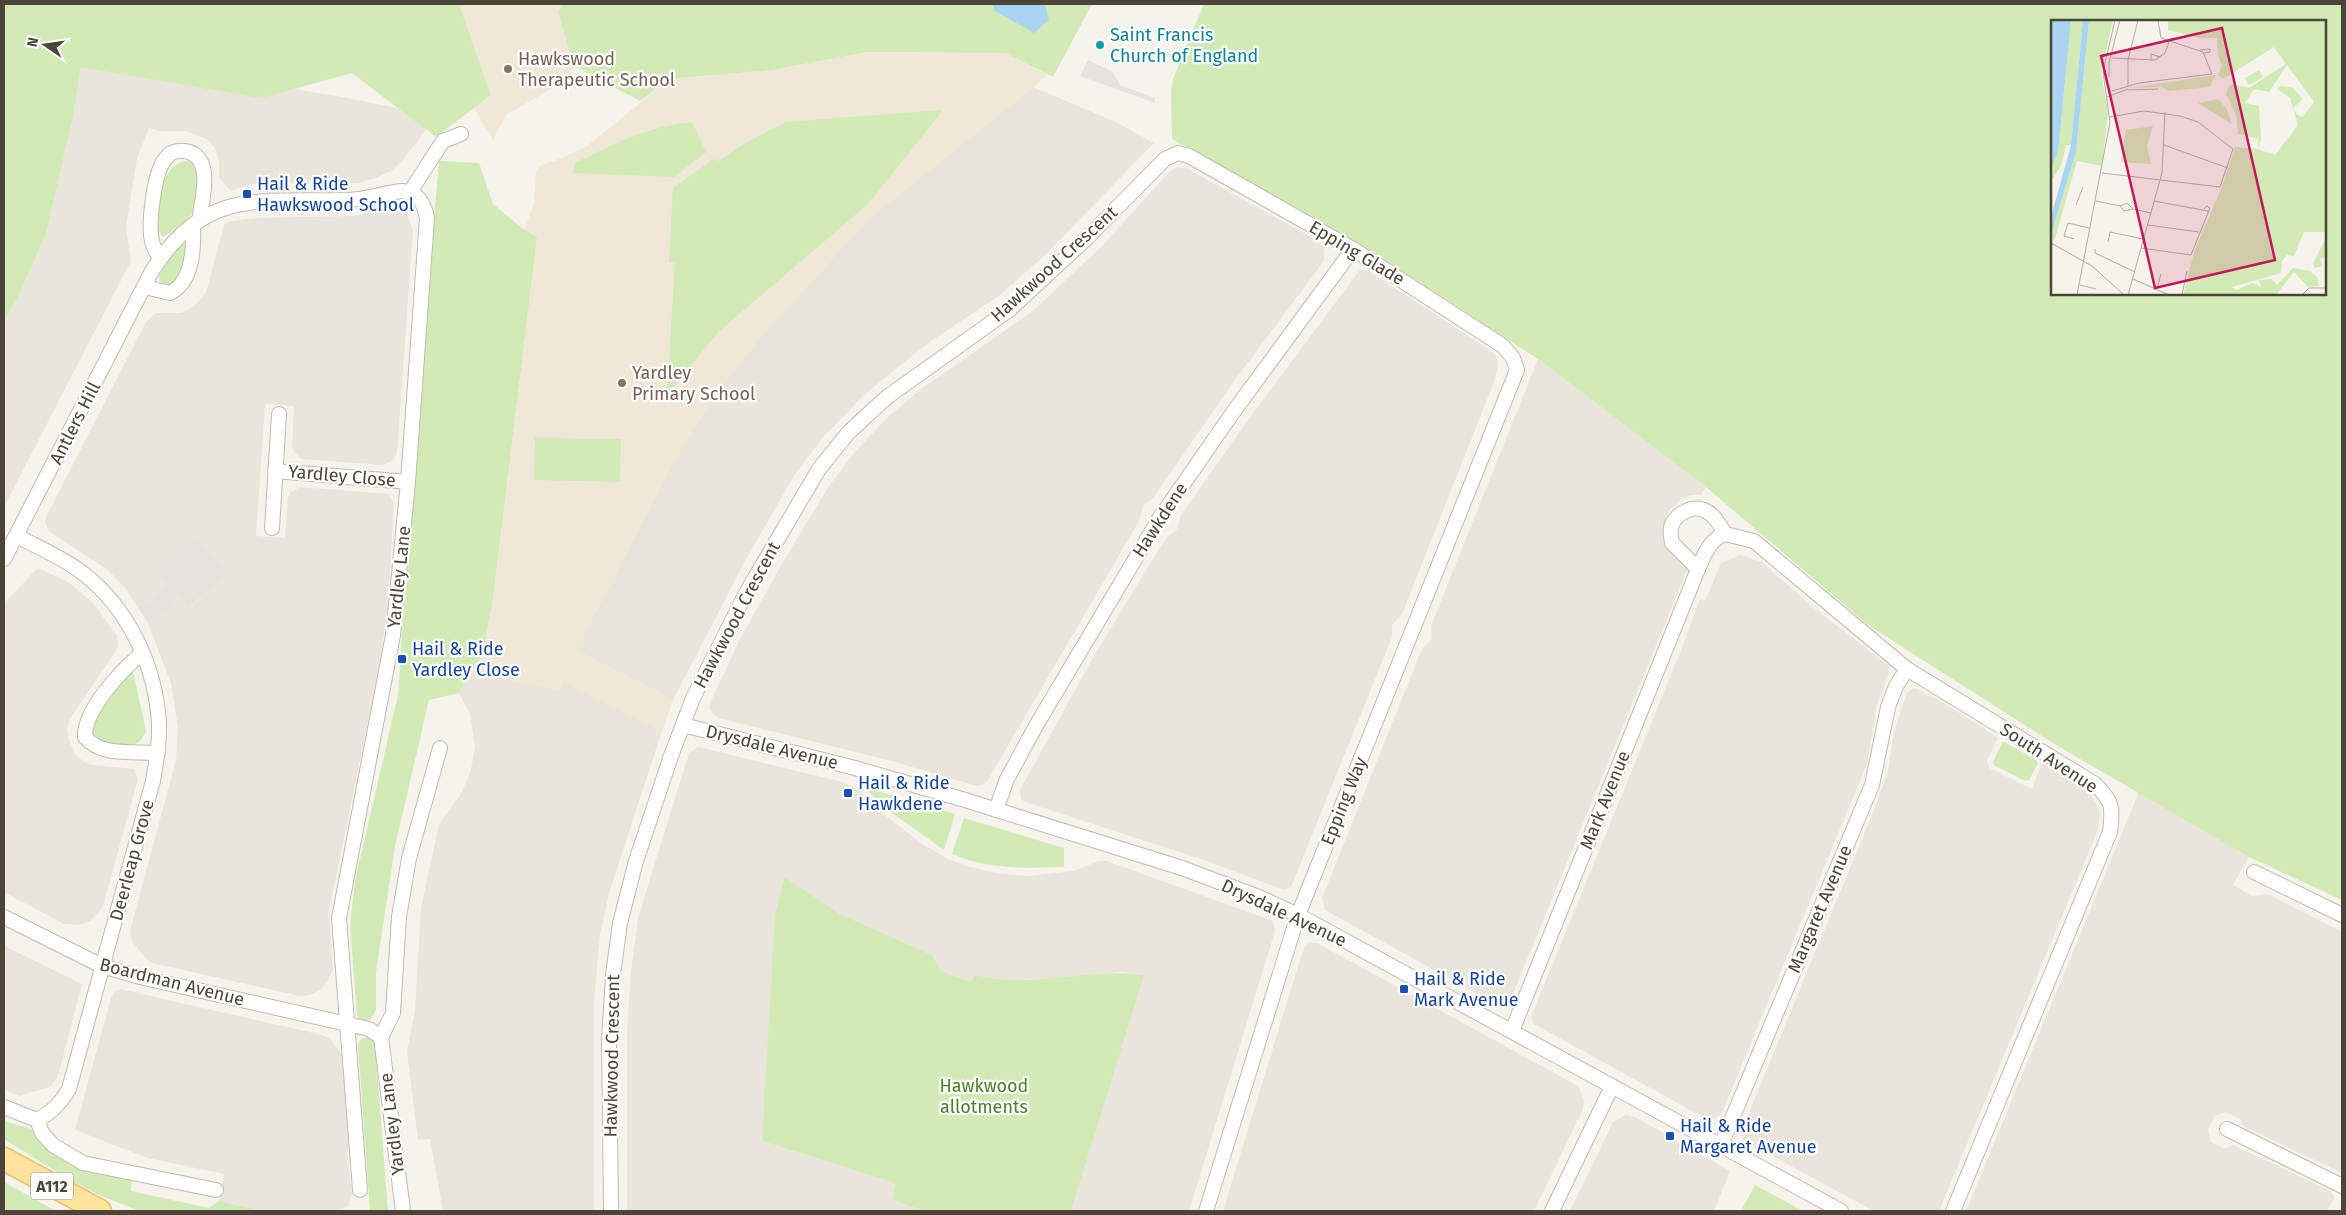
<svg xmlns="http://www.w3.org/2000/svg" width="2346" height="1215" font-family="'Fira Sans',sans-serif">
<rect width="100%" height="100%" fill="#f6f3ec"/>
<!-- residential -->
<g fill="#eae5da">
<path d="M81,67l119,8 137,21 100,20 -35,45 -11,10 -15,7 -17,5 -107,1 -21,7 -12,-13v-18l-4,-12 -8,-9 -21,-8h-27l-10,-3 -12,30 -11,69 5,34 -127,246v-186l14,-24 28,-63 26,-112z"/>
<path d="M1033,87l83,35 38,21 -111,114 -43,38 -72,48 -63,51 -41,42 -29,38 -50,87 -72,139 -97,-50 99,-191 35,-56 30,-41 30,-36 101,-109z"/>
<path d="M1178,167l10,2 132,73 4,5v14l-92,123 -79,114 -10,8 -4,15 -151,259 -5,5 -6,1 -82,-24 -177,-44 -6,-5 -3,-5 1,-5 30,-64 46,-82 43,-71 25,-33 32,-34 35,-30 112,-78 70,-66 67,-74z"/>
<path d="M391,209l9,2 7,4 6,15 -16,223 -4,7 -10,5 -81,-6 -8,-7 -2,-5 2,-41 -29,-2 -9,132 29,2 3,-40 2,-5 10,-6 88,7 6,9 -5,87 -8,68 -52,253 4,59 -5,11 -7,8 -11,6 -10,1 -148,-33 -7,-5 -13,-17 -2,-10 46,-171 2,-32 -7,-45 -24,-62 23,-12 6,-14 3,1 12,11 36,-35 -68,1 10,12 -31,23 -13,-20 -17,-18 -59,-39 -4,-8 1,-6 100,-195 10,-9h25l12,-6 13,-14 18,-68 7,-4 26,-3 96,-2z"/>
<path d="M1363,270l6,1 119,78 8,7 2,9 -4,17 -92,232 -10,11v12l-101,250 -7,3 -80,-30 -176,-57 -7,-4 -1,-9 75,-136 71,-116 11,-9 4,-14 67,-95 111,-149z"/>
<path d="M1538,359l168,128 -5,8h-10l-11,5 -10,10 -6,12 -1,17 6,12 18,19 -177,431 -6,4h-6l-173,-95 -3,-12 100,-249 10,-10 -1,-13z"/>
<path d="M1740,555l22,7 48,43 79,61v8l-12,30 -10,60 -146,351 -9,5 -7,-2 -171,-94 -3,-7 155,-379 14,-39 5,2 16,-38z"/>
<path d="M38,568l30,14 25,21 24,33 1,9 -2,6 -47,69 -2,10 3,13 6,12 8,7 9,3 41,4 4,10 -35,127 -5,7 -8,8 -10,4 -16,-1 -60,-32v-289z"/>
<path d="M470,671l89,19 5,-8 98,49 -53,162 -9,42 -6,66v210h-151l-13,-72 -12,1 -11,-88 8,-41 6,-103 18,-84 22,-30 10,-24 4,-24 -5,-32 -11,-21z"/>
<path d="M1912,689h5l27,14 54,35 -11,23 2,7 43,21 10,-26 46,29 8,11 4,11 -2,16 -159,381h-65l-131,-71 -2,-8 135,-327 12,-34 6,-39 13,-39z"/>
<path d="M698,747l145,35 18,9 8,12 52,40 27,16 18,7 29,7 33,3 45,-5 26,-10h8l166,60 2,10 -86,280h-118l72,-236 -22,-3 -50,6 -76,3 -19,-5 -5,6 -30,-11 -9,-16 -92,-41 -55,-37 -23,264 135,42 -5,17 32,11h-297v-180l4,-59 7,-54 51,-165z"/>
<path d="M2139,792l110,65 -16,28 19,11 16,-2 74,38v241l-99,-47 -3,-7 -15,-7 -10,4 -7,14 3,12 14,7 8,-4 93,44 7,5 1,5 -7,12h-361z"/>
<path d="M1311,943h6l261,143 6,14 -1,9 -49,102h-311l80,-261 3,-5z"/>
<path d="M4,946l78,38 -24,92 -8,11 -31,9 -15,-7z"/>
<path d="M120,989l202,46 8,4 11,14 10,87 -4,13 5,40 -4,14 -18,4h-69l-42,-10 5,-27 -76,-16 -73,-28 36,-132 4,-7z"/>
<path d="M1626,1115l9,2 95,54 -16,40h-144l43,-89z"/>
</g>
<!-- industrial -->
<path fill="#e6e2dd" d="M194,539l33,34 -37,34 -11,-11 -3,-1 -6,14 -23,12 -9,-13 31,-23 -11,-12z"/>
<!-- education -->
<g fill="#efe8d6">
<path d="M459,4h103l-4,8 16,54 -9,15 -59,34 -13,25 -19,-32 17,-13z"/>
<path d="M867,52l138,1 43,22 -177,142 -101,109 -30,36 -30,41 -35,56 -99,191 97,50 -11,31 -98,-49 -4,8 -90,-19 12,-15 10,-50 45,-368 -13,-8 10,-26 2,-32 4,-6 6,-3 8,-2 32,-14 80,-65 13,-4 93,-8z"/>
</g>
<!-- green -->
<g fill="#d2eab5" fill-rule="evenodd">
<path d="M4,4h455l32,91 -55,42 -84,-64 -91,25 -180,-31 -9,55 -26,112 -28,63 -14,24z"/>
<path d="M562,4h530l-39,73 -48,-24 -138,-1 -95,18 -93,8 -13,4 -26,19 -66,-35 -16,-54z"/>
<path d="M1204,4h1138v896l-93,-43 -193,-112 -188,-120 -162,-138 -168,-128 -181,-117 -185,-103 -1,-47 2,-13zM2052,21h273v273h-273z"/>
<path d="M943,110l-75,94 -151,129 -50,63 8,-134 -6,1 4,-75 41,-29 5,2 25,-17 41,-22z"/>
<path d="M692,122l14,30 -32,25 -101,-4 2,-10c38,-19 74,-37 117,-41z"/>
<path d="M187,161l6,2c6,14 7,41 -3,53 -3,4 -8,7 -12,10 -5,4 -9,9 -16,10l-5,-8c3,-23 1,-63 30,-67z"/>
<path d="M439,161l40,2 14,41 29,24 15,10 -45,368 -10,50 -12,15 -11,22 -30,7 -34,146 -19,126v38l-6,10h-10l-3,-5 -7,-90 5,-44 43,-186 16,-241z"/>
<path d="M184,244l3,4 -8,31 -9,7 -9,-3 -2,-7c6,-10 13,-28 25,-32z"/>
<path d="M535,438l86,1 -1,43 -86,-2z"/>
<path d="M133,671l13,60c-3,5 -5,11 -11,13 -8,3 -29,0 -38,-3l-4,-8v-9l34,-51z"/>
<path d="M2003,741l33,19 2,3 -9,17 -4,1 -31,-16 -1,-3z"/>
<path d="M871,789l84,25 -11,36 -63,-45 -12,-13z"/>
<path d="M964,818l100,30v19c-39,1 -75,3 -112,-13z"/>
<path d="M785,877l55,37 92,41 9,16 30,11 4,-7c55,15 113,-8 169,0l-73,236h-147l-32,-11 4,-17 -134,-42 13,-226z"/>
<path d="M364,1038h5l6,6 13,167h-18l-12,-166 2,-5z"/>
<path d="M4,1121l27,8 42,32 59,14 -1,16 78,17 10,-7 42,10h-121l-41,-16 -31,-16 -64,-40z"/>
<path d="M4,1182l52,29h-52z"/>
<path d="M1755,1185l48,26h-62z"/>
</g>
<!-- parking -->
<path fill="#e5e3e0" d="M1088,60l25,12 7,13 35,13v5l-75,-27z"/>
<!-- water -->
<path fill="#a9d4f2" d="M992,4h53l4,16 -15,13 -39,-22z"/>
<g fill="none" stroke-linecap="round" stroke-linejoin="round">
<!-- minor casing -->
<g stroke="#c2bbae" stroke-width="16">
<g id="minor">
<path d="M410,192l33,-51 18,-7"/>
<path d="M160,258c-3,-5 -7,-11 -8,-17 -4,-17 2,-68 13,-82 5,-7 12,-9 20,-8 30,5 17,48 14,70"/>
<path d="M145,287l25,6c23,-11 24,-45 23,-68"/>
<path d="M275,471l133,11"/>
<path d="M272,528l7,-114"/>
<path d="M1725,534l29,7 153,128 188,115c18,18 18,23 15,48l-157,379"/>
<path d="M17,536c22,12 47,22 67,38 42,33 68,85 74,138 3,23 -1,46 -5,69l-84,308c-9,15 -17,23 -32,31"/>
<path d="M4,559l148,-288c52,-83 108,-69 193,-71 19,0 38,-7 57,-9 16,2 22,11 25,27l-19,264 -15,153 -54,283 21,272"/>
<path d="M1698,569l-26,-26c-1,-5 -2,-11 -1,-16 4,-13 21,-22 33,-17 10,4 16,15 21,24"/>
<path d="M142,653c-20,17 -58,56 -57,84 16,20 49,14 73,16"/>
<path d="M683,725l172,43 110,32 217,68 77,29 39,18 543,296"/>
<path d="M996,810l11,-31 30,-55 122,-205 75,-108 119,-162"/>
<path d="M2254,872l88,43"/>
<path d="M4,917l98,49 38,11 229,52 12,8 22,174"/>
<path d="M1512,1031l186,-462c7,-15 11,-29 27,-35"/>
<path d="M381,1037l12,-24 6,-96 10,-59 31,-110"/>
<path d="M4,1107l33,13 5,13 11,12 30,18 133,27"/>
<path d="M2227,1129l115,57"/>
<path d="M1721,1145l151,-360 16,-78 8,-21 11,-17"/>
<path d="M611,1211l-2,-171 4,-65 7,-52 16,-62 35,-105 22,-58 53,-105 73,-124 30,-37 38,-35 122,-87 78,-72 78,-79 13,-6 11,3 164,93 150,97 10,12 4,12 -219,545 -92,296"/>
<path d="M1552,1211l60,-125"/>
</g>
</g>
<!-- primary casing -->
<g stroke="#e6c16a" stroke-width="25">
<path id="primary" d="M4,1159l96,52"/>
</g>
<!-- minor -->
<use href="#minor" stroke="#fff" stroke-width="14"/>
<!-- primary -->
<use href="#primary" stroke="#ffe39c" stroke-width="22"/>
</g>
<!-- markers -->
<circle fill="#0f9aa8" stroke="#fff" stroke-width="2" cx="1100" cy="45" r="5"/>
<g fill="#8d6e63" stroke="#fff" stroke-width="2">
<circle cx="508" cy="69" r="5"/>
<circle cx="622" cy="383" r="5"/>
</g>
<g fill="#1a4fb4" stroke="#fff" stroke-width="2">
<rect x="242" y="189" width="10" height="10" rx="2.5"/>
<rect x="397" y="654" width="10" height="10" rx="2.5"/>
<rect x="843" y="788" width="10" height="10" rx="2.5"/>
<rect x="1399" y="984" width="10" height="10" rx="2.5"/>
<rect x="1665" y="1131" width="10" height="10" rx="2.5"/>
</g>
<g text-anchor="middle" stroke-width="4.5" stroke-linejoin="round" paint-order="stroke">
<!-- shield labels -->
<rect fill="#fff" stroke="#817c74" stroke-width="1" x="31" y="1172.5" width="42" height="27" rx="4"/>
<g font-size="16" font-weight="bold" fill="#4b4439">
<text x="52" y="1192">A112</text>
</g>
<!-- culture labels -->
<g font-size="18" fill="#0d838f" stroke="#fff" text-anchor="start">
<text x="1110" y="41">Saint Francis<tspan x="1110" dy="21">Church of England</tspan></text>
</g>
<!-- education labels -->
<g font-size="18" fill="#785e54" stroke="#fff" text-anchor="start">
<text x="518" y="65">Hawkswood<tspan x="518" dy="21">Therapeutic School</tspan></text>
<text x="632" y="379">Yardley<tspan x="632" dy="21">Primary School</tspan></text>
</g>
<!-- transit labels -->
<g font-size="18" fill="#164399" stroke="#fff" text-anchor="start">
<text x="257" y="190">Hail &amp; Ride<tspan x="257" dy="21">Hawkswood School</tspan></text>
<text x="412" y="655">Hail &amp; Ride<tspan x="412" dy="21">Yardley Close</tspan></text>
<text x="858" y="789">Hail &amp; Ride<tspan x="858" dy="21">Hawkdene</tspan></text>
<text x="1414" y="985">Hail &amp; Ride<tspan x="1414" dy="21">Mark Avenue</tspan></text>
<text x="1680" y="1132">Hail &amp; Ride<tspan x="1680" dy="21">Margaret Avenue</tspan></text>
</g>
<!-- street labels -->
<g font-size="18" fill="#4b4439" stroke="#fff">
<text transform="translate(1357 253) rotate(31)" y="6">Epping Glade</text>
<text transform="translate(1054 264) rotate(-42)" y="6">Hawkwood Crescent</text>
<text transform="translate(75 423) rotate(-63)" y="6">Antlers Hill</text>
<text transform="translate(342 476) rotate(5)" y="6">Yardley Close</text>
<text transform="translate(1160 520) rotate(-57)" y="6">Hawkdene</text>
<text transform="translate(399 577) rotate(-84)" y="6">Yardley Lane</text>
<text transform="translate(737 615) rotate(-62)" y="6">Hawkwood Crescent</text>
<text transform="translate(772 747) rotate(14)" y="6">Drysdale Avenue</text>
<text transform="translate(2049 758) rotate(33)" y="6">South Avenue</text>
<text transform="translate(1605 800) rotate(-68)" y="6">Mark Avenue</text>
<text transform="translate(1344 801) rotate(-68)" y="6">Epping Way</text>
<text transform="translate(132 860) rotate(-75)" y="6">Deerleap Grove</text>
<text transform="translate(1820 909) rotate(-67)" y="6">Margaret Avenue</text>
<text transform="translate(1284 913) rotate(25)" y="6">Drysdale Avenue</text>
<text transform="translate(172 982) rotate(14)" y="6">Boardman Avenue</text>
<text transform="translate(612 1056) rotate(-89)" y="6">Hawkwood Crescent</text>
<text transform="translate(392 1124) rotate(-97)" y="6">Yardley Lane</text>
</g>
<!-- park labels -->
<g font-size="18" fill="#4a7f2a" stroke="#fff">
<text x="984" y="1092">Hawkwood<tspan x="984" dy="21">allotments</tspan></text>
</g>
</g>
<!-- overview -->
<g transform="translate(2051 20)">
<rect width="275" height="275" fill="#f6f3ec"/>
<path d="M20,0h12l-12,125h-5l-5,21 -10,15v-13l7,-16zM38,0h24l-12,52 7,42 -6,52 -25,-5 -23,81 -3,-8 25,-82zM117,0h158v212h-22l-10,24 -7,-1 -5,6 -1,12 -49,14 4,3 17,-7 8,4 -2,-7 13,-1 5,6 16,-17 17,3 7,6 2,9 -11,1 -14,-15 -18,23h-93l12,-46 26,-60 14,-42 22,2 18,6 23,-30 -8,-27 -13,-9 3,-3 12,1 11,12 -10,9 4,7 6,2 11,-15 -27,-37 -18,27 -15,-3 -9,14 14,3 2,34 -3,7v-8l-20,-5 -2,-19 -10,-21 2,-7 5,-3 16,4 37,-24 -12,-17 -51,32 -5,-4 4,-10 -4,-9 -1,-18h-18l-31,-8zM208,50l4,7 -14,8 -4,-7zM165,55l-6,12 -42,4 -6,-4 -33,1zM167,79l9,10 5,15 -34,-21zM102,106l-6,20 4,18 -30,-2 5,-32zM275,218v19l-6,2 3,7 -8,2 -2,-5z" fill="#d2eab5"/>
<path d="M0,0h20l-13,133 -7,15zM32,0h6l-13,132 -25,82v-17l20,-72z" fill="#a9d4f2"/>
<path fill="none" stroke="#b2ada4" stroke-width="1" d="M149,30l10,-1v3l-6,1M61,38l43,2 10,-7 4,-11M100,41v-7l9,3M58,57v-14l11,-43M77,66v-26l10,-40M77,70l30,-1M61,71l27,-8 73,-9 -9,-22 -42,-14 -3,-18M56,77l21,-8M113,125l64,23M51,153l118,14 13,-38 -35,-27 -18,-6 -36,-5 -34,6M45,181l24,5M103,181l54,10M25,185l7,-18M82,189l-6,-6 -7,3 4,5 9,-2 18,4M97,205l51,7M23,219l-10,-3 4,-13 21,5M57,222l2,-10 33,7M0,223l41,23 32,29M90,228l50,7 19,-47 -3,-2 -3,3M44,229v4l40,19M82,259l36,16M29,265l16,4M106,269l4,-15M26,275l33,-173 -7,-50 12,-52M77,275l34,-122 3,-61M131,275l5,-24M251,275l7,-7h17"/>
<path fill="#c2185b" fill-opacity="0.15" stroke="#c2185b" stroke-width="2.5" d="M171,8l53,232 -120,28 -54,-232z"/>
<rect width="275" height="275" fill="none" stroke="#4b4439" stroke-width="2.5"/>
</g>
<!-- border -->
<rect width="2346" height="1215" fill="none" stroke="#4b4439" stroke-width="10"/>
<!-- north arrow -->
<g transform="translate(45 45) rotate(283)" stroke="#ffffff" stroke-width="4" paint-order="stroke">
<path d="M0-4L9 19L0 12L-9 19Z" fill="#4b4439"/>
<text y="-8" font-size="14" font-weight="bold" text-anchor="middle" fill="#4b4439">N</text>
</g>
</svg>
